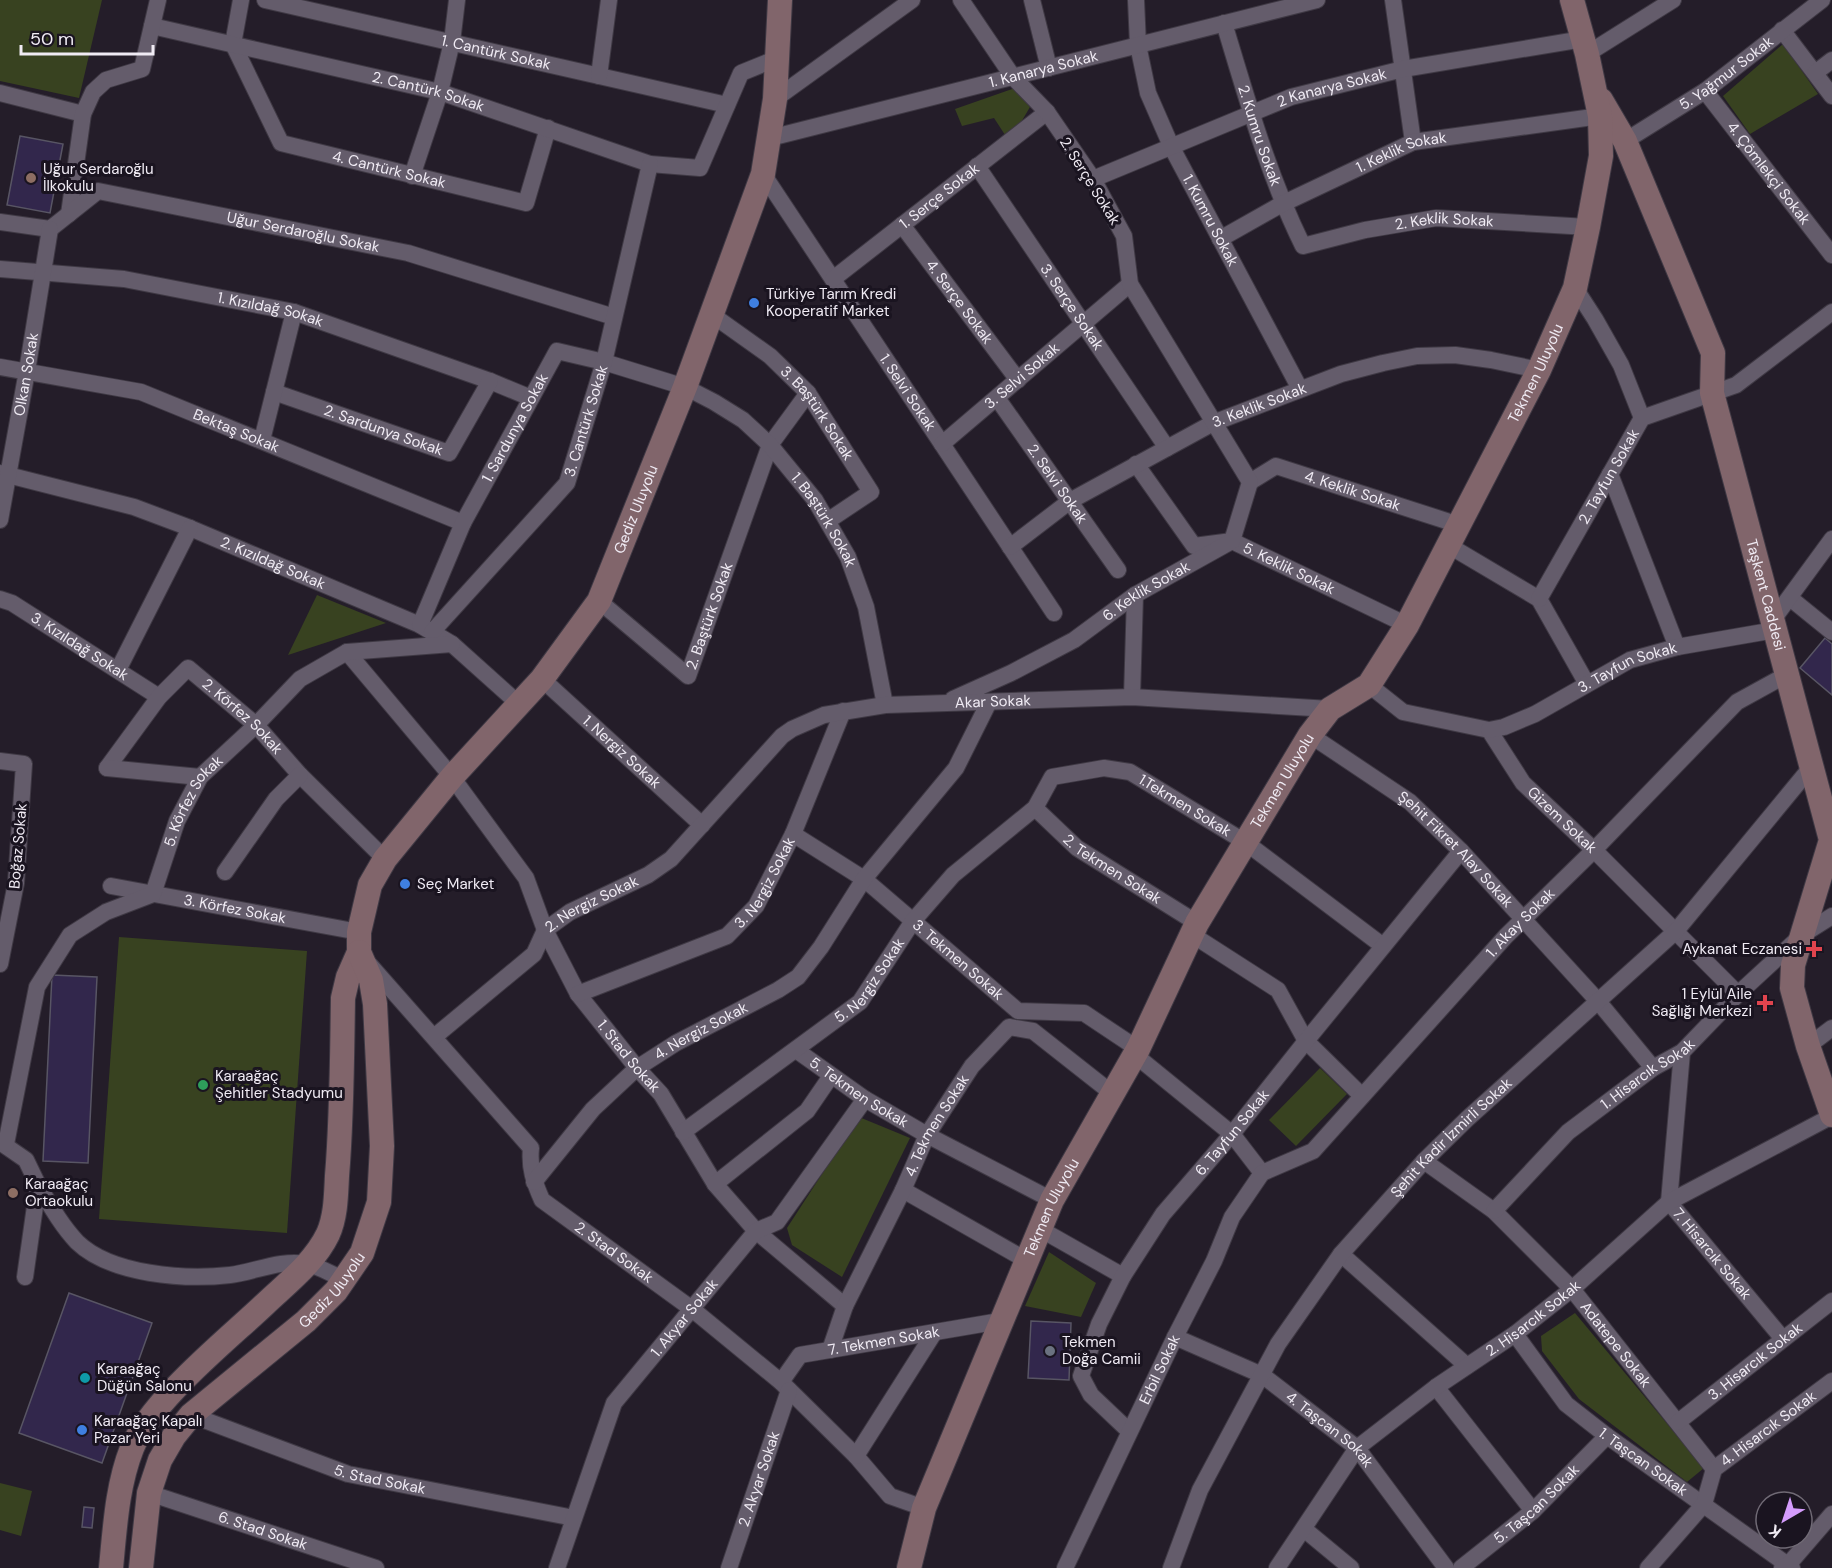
<svg xmlns="http://www.w3.org/2000/svg" width="1832" height="1568" font-family="'DM Sans',sans-serif">
<rect width="100%" height="100%" fill="#241d29"/>
<!-- green -->
<g fill="#384220">
<path d="M0,0h102l-23,98 -79,-17z"/>
<path d="M1783,44l35,50 -68,40 -27,-38z"/>
<path d="M1015,88l15,19 -10,17 -13,14 -13,-20 -32,8 -7,-17z"/>
<path d="M317,595l69,28 -98,32z"/>
<path d="M119,937l188,14 -20,282 -188,-14z"/>
<path d="M1320,1068l27,26 -51,52 -27,-26z"/>
<path d="M859,1117l51,21 -68,139 -50,-32 -5,-17z"/>
<path d="M1049,1252l47,31 -15,34 -56,-11z"/>
<path d="M1575,1313l129,155 -17,14 -108,-83 -37,-48 -1,-15z"/>
<path d="M0,1483l32,8 -11,45 -21,-6z"/>
</g>
<!-- building -->
<g fill="#32274c" stroke="#585564" stroke-width="1.5">
<path d="M20,136l43,8 -13,69 -43,-8z"/>
<path d="M1825,638l7,6v51l-32,-27z"/>
<path d="M52,975l45,2 -9,186 -45,-2z"/>
<path d="M69,1293l83,30 -50,140 -83,-30z"/>
<path d="M1031,1321l40,2 -2,57 -41,-2z"/>
<path d="M84,1507l10,1 -2,20 -10,-1z"/>
</g>
<g fill="none" stroke-linecap="round" stroke-linejoin="round">
<!-- street casing -->
<g stroke="#3f3944" stroke-width="18">
<g id="street">
<path id="s1" d="M241,0l-8,44 48,99 245,60 22,-75"/>
<path id="s2" d="M265,0l462,105"/>
<path d="M1032,0l17,68"/>
<path id="s3" d="M1136,0l2,45 10,48 24,55 128,241"/>
<path d="M1393,0l20,142"/>
<path id="s4" d="M1224,23c23,76 44,152 79,223l62,-16 71,-12 152,9"/>
<path id="s5" d="M152,26l288,66 210,72 50,4 41,-95 37,-15"/>
<path d="M1782,30l50,66"/>
<path d="M1587,54l86,-54"/>
<path d="M1815,73l17,-13"/>
<path d="M599,76l10,-76"/>
<path id="s6" d="M1705,91l127,164"/>
<path d="M0,93l83,21"/>
<path d="M775,99l137,-99"/>
<path id="s7" d="M770,138l547,-138"/>
<path id="s8" d="M1625,141l80,-50 117,-91"/>
<path id="s9" d="M977,166l190,282"/>
<path id="s10" d="M763,174l291,439"/>
<path d="M412,176l28,-84 12,-50 5,-42"/>
<path id="s11" d="M1093,179l198,-82 112,-28 180,-30"/>
<path d="M69,214l14,-100 10,-22 13,-12 36,-11 16,-69"/>
<path id="s12" d="M0,222l50,7 48,-38 310,62 206,64"/>
<path id="s13" d="M902,225l116,155"/>
<path id="s14" d="M1220,239l62,-35 131,-62 187,-26"/>
<path id="s15" d="M0,269l124,10 170,33 196,69 41,17"/>
<path id="s16" d="M833,279l214,-167"/>
<path d="M1575,288l20,31 26,46 21,53"/>
<path id="s17" d="M711,314l59,42 38,37 63,99 -42,28"/>
<path id="s18" d="M0,367l141,25 322,131"/>
<path id="s19" d="M274,392l175,61 41,-72"/>
<path id="s20" d="M997,398l121,172"/>
<path d="M262,440l32,-128"/>
<path id="s21" d="M942,444l188,-160"/>
<path id="s22" d="M1136,464l58,82 38,-5 175,84"/>
<path id="s23" d="M0,473l134,34 56,21 230,97 32,19 68,61"/>
<path d="M1610,474l67,173"/>
<path id="s24" d="M1250,482l26,-16 183,59"/>
<path id="s25" d="M0,520l27,-149 23,-142"/>
<path d="M1448,545l91,54 48,85"/>
<path id="s26" d="M1010,547l60,-46 143,-78 128,-49 42,-11 34,-7 38,-1 36,5 48,10"/>
<path d="M1790,598l42,34"/>
<path id="s27" d="M0,599l12,4 147,94"/>
<path id="s28" d="M1539,599l103,-181 94,-33 96,-73"/>
<path id="s29" d="M599,601l89,75 82,-231 38,-52"/>
<path d="M1772,621l60,-82"/>
<path id="s30" d="M420,625l43,-102 94,-172 47,11 81,25 29,15 29,18 27,25 45,55 33,57 18,50 19,98"/>
<path id="s31" d="M432,632l135,-149 37,-121 46,-198"/>
<path id="s32" d="M347,652l105,125 74,101 19,52 33,64 59,74 24,26 54,90 41,47 89,75"/>
<path d="M118,670l72,-142"/>
<path id="s33" d="M542,679l160,146"/>
<path id="s34" d="M1369,685l34,27 86,18 34,53 71,67 144,144"/>
<path d="M1132,697l3,-102"/>
<path id="s35" d="M953,699l58,-26 63,-33 61,-45 97,-54 18,-59 -120,-198 -6,-48 -31,-57 -46,-67 -34,-35 -52,-77"/>
<path id="s36" d="M1489,730l15,-3 31,-13 95,-54 47,-13 98,-17"/>
<path id="s37" d="M1310,735l100,67 51,49 136,149 56,68"/>
<path d="M0,761l24,3 -8,119 -16,81"/>
<path id="s38" d="M107,768l52,-71 29,-29 68,57 44,50 85,84"/>
<path d="M107,768l93,9"/>
<path id="s39" d="M1035,808l42,40 120,75"/>
<path id="s40" d="M793,834l71,45 154,132 66,2 54,36"/>
<path d="M225,872l51,-73 24,-24"/>
<path id="s41" d="M111,886l248,46"/>
<path d="M1191,934l87,56 28,51 56,55"/>
<path id="s42" d="M369,964l162,184c-2,20 3,34 11,52l150,109 89,73 75,74 34,40 34,12"/>
<path id="s43" d="M578,994l149,-58 29,-30 37,-72 50,-123"/>
<path id="s44" d="M434,1037l100,-83 11,-24 25,-18 78,-37 23,-16 111,-123 10,-7 32,-14 61,-10 247,-8 198,12"/>
<path d="M1808,1046l24,-18"/>
<path id="s45" d="M796,1050l69,49 62,36 125,65"/>
<path id="s46" d="M1682,1052l-13,150 114,137"/>
<path d="M1135,1055l97,79 30,39"/>
<path id="s47" d="M683,1132l177,-130 53,-81 40,-46 82,-67 17,-31 52,-9 26,4 115,70 138,104"/>
<path d="M0,1142l26,18 12,25 -13,92"/>
<path id="s48" d="M6,1144l31,-157 33,-52 36,-23 47,-18 24,-73 23,-44 56,-52 44,-46 47,-27 105,-8"/>
<path id="s49" d="M1424,1161l70,50 78,78 142,180"/>
<path id="s50" d="M1262,1173l51,-22 193,-215 88,-86 143,-148 49,-27"/>
<path id="s51" d="M534,1182l59,-73 44,-41 39,-25 102,-53 20,-13 23,-30 43,-68 92,-111 33,-66"/>
<path d="M715,1184l92,-73 24,-35"/>
<path d="M38,1185c12,20 23,40 39,57 34,33 108,38 153,33 25,-3 50,-16 77,-11 12,2 26,11 38,16"/>
<path d="M903,1190l123,70"/>
<path id="s52" d="M1494,1211l74,-79 85,-64 29,-16 56,-58 64,-59 30,-19"/>
<path d="M1040,1229l83,47"/>
<path d="M1341,1254l126,112"/>
<path id="s53" d="M1515,1334l51,70 41,32 185,132"/>
<path id="s54" d="M1175,1337l87,38 95,73 89,120"/>
<path id="s55" d="M830,1350l15,-44 58,-116 24,-55 45,-69 37,-39 24,4 80,63"/>
<path id="s56" d="M781,1382l19,-27 200,-34"/>
<path d="M1436,1387l97,124"/>
<path id="s57" d="M191,1415l157,59 226,44"/>
<path id="s58" d="M1678,1422l154,-121"/>
<path id="s59" d="M1129,1431l-38,-36 -10,-19 18,-52 24,-48 40,-62 69,-80 74,-93 155,-190"/>
<path d="M856,1456l78,-123"/>
<path id="s60" d="M149,1493l227,75"/>
<path d="M1304,1529l47,39"/>
<path id="s61" d="M557,1568l57,-165 142,-172 21,-9 88,-123"/>
<path id="s62" d="M729,1568l60,-178"/>
<path id="s63" d="M1065,1568l110,-231 39,-76 18,-44 30,-44"/>
<path id="s64" d="M1171,1568l29,-78 78,-146 63,-90 83,-93 43,-42 209,-188 136,-165"/>
<path id="s65" d="M1277,1568l80,-120 79,-61 79,-53 57,-45 97,-87 163,-86"/>
<path id="s66" d="M1461,1568l72,-57 74,-75"/>
<path id="s67" d="M1648,1568l56,-64 10,-35 118,-88"/>
<path d="M1782,1568l6,-3 44,-51"/>
</g>
</g>
<!-- secondary casing -->
<g stroke="#3f3944" stroke-width="26">
<g id="secondary">
<path id="s68" d="M1601,100l24,41 88,212 -1,40 119,447 -38,125 -1,23 16,58 24,69"/>
<path id="s69" d="M111,1568c4,-41 6,-82 21,-120 19,-47 95,-108 132,-143 23,-22 50,-42 64,-71 8,-18 8,-39 9,-58 5,-59 5,-119 6,-178l5,-21 11,-25v-20l11,-47 15,-26 67,-82 90,-98 57,-78 86,-214 78,-213 12,-75 5,-99"/>
<path id="s70" d="M141,1568l8,-75 11,-33 14,-24 17,-21 115,-94 30,-30 26,-38 17,-51 3,-56 -7,-142 -4,-24 -12,-28"/>
<path id="s71" d="M909,1568l15,-60 128,-308 86,-151 59,-126 113,-188 20,-26 39,-24 38,-60 132,-255 36,-82 13,-61 13,-71 -1,-40 -13,-62 -15,-54"/>
</g>
</g>
<!-- street -->
<use href="#street" stroke="#645c6b" stroke-width="16"/>
<!-- secondary -->
<use href="#secondary" stroke="#81656b" stroke-width="24"/>
</g>
<!-- markers -->
<g fill="#8d6e63" stroke="#1a1420" stroke-width="2">
<circle cx="31" cy="178" r="6"/>
<circle cx="13" cy="1193" r="6"/>
</g>
<g fill="#3f7fe0" stroke="#1a1420" stroke-width="2">
<circle cx="754" cy="303" r="6"/>
<circle cx="405" cy="884" r="6"/>
<circle cx="82" cy="1430" r="6"/>
</g>
<g fill="#e0444e" stroke="#1a1420" stroke-width="2">
<path d="M1811 940h6v6h6v6h-6v6h-6v-6h-6v-6h6z"/>
<path d="M1762 994h6v6h6v6h-6v6h-6v-6h-6v-6h6z"/>
</g>
<circle fill="#2e9e5b" stroke="#1a1420" stroke-width="2" cx="203" cy="1085" r="6"/>
<circle fill="#6b7280" stroke="#1a1420" stroke-width="2" cx="1050" cy="1351" r="6"/>
<circle fill="#0f9aa8" stroke="#1a1420" stroke-width="2" cx="85" cy="1378" r="6"/>
<g text-anchor="middle" stroke-width="6" stroke-linejoin="round" paint-order="stroke">
<!-- street labels -->
<g font-size="15" fill="#f0ebf4" stroke="#1a1420">
<text dy="5" stroke="none"><textPath href="#s2" startOffset="237">1. Cantürk Sokak</textPath></text>
<text dy="5" stroke="none"><textPath href="#s7" startOffset="282">1. Kanarya Sokak</textPath></text>
<text dy="5" stroke="none"><textPath href="#s8" startOffset="122">5. Yağmur Sokak</textPath></text>
<text dy="5" stroke="none"><textPath href="#s11" startOffset="256">2 Kanarya Sokak</textPath></text>
<text dy="5" stroke="none"><textPath href="#s5" startOffset="284">2. Cantürk Sokak</textPath></text>
<text dy="5" stroke="none"><textPath href="#s4" startOffset="118">2. Kumru Sokak</textPath></text>
<text dy="5" stroke="none"><textPath href="#s14" startOffset="202">1. Keklik Sokak</textPath></text>
<text dy="5" stroke="none"><textPath href="#s1" startOffset="266">4. Cantürk Sokak</textPath></text>
<text dy="5" stroke="none"><textPath href="#s6" startOffset="104">4. Çömlekçi Sokak</textPath></text>
<text transform="translate(1090 181) rotate(58)" y="5">2. Serçe Sokak</text>
<text dy="5" stroke="none"><textPath href="#s16" startOffset="135">1. Serçe Sokak</textPath></text>
<text dy="5" stroke="none"><textPath href="#s3" startOffset="236">1. Kumru Sokak</textPath></text>
<text dy="5" stroke="none"><textPath href="#s4" startOffset="381">2. Keklik Sokak</textPath></text>
<text dy="5" stroke="none"><textPath href="#s12" startOffset="321">Uğur Serdaroğlu Sokak</textPath></text>
<text dy="5" stroke="none"><textPath href="#s13" startOffset="96">4. Serçe Sokak</textPath></text>
<text dy="5" stroke="none"><textPath href="#s9" startOffset="170">3. Serçe Sokak</textPath></text>
<text dy="5" stroke="none"><textPath href="#s15" startOffset="274">1. Kızıldağ Sokak</textPath></text>
<text dy="5" stroke="none"><textPath href="#s71" startOffset="1360">Tekmen Uluyolu</textPath></text>
<text dy="5" stroke="none"><textPath href="#s25" startOffset="148">Olkan Sokak</textPath></text>
<text dy="5" stroke="none"><textPath href="#s21" startOffset="105">3. Selvi Sokak</textPath></text>
<text dy="5" stroke="none"><textPath href="#s10" startOffset="262">1. Selvi Sokak</textPath></text>
<text dy="5" stroke="none"><textPath href="#s26" startOffset="288">3. Keklik Sokak</textPath></text>
<text dy="5" stroke="none"><textPath href="#s17" startOffset="147">3. Baştürk Sokak</textPath></text>
<text dy="5" stroke="none"><textPath href="#s31" startOffset="266">3. Cantürk Sokak</textPath></text>
<text dy="5" stroke="none"><textPath href="#s30" startOffset="219">1. Sardunya Sokak</textPath></text>
<text dy="5" stroke="none"><textPath href="#s18" startOffset="246">Bektaş Sokak</textPath></text>
<text dy="5" stroke="none"><textPath href="#s19" startOffset="116">2. Sardunya Sokak</textPath></text>
<text dy="5" stroke="none"><textPath href="#s28" startOffset="141">2. Tayfun Sokak</textPath></text>
<text dy="5" stroke="none"><textPath href="#s20" startOffset="105">2. Selvi Sokak</textPath></text>
<text dy="5" stroke="none"><textPath href="#s24" startOffset="111">4. Keklik Sokak</textPath></text>
<text dy="5" stroke="none"><textPath href="#s69" startOffset="1233">Gediz Uluyolu</textPath></text>
<text dy="5" stroke="none"><textPath href="#s30" startOffset="636">1. Baştürk Sokak</textPath></text>
<text dy="5" stroke="none"><textPath href="#s23" startOffset="288">2. Kızıldağ Sokak</textPath></text>
<text dy="5" stroke="none"><textPath href="#s22" startOffset="202">5. Keklik Sokak</textPath></text>
<text dy="5" stroke="none"><textPath href="#s35" startOffset="222">6. Keklik Sokak</textPath></text>
<text dy="5" stroke="none"><textPath href="#s68" startOffset="526">Taşkent Caddesi</textPath></text>
<text dy="5" stroke="none"><textPath href="#s29" startOffset="180">2. Baştürk Sokak</textPath></text>
<text dy="5" stroke="none"><textPath href="#s27" startOffset="93">3. Kızıldağ Sokak</textPath></text>
<text dy="5" stroke="none"><textPath href="#s36" startOffset="153">3. Tayfun Sokak</textPath></text>
<text dy="5" stroke="none"><textPath href="#s44" startOffset="684">Akar Sokak</textPath></text>
<text dy="5" stroke="none"><textPath href="#s38" startOffset="202">2. Körfez Sokak</textPath></text>
<text dy="5" stroke="none"><textPath href="#s33" startOffset="108">1. Nergiz Sokak</textPath></text>
<text dy="5" stroke="none"><textPath href="#s71" startOffset="874">Tekmen Uluyolu</textPath></text>
<text dy="5" stroke="none"><textPath href="#s48" startOffset="417">5. Körfez Sokak</textPath></text>
<text dy="5" stroke="none"><textPath href="#s47" startOffset="662">1.Tekmen Sokak</textPath></text>
<text dy="5" stroke="none"><textPath href="#s34" startOffset="248">Gizem Sokak</textPath></text>
<text transform="translate(18 846) rotate(-85)" y="5">Boğaz Sokak</text>
<text dy="5" stroke="none"><textPath href="#s37" startOffset="186">Şehit Fikret Alay Sokak</textPath></text>
<text dy="5" stroke="none"><textPath href="#s39" startOffset="99">2. Tekmen Sokak</textPath></text>
<text dy="5" stroke="none"><textPath href="#s43" startOffset="226">3. Nergiz Sokak</textPath></text>
<text dy="5" stroke="none"><textPath href="#s44" startOffset="210">2. Nergiz Sokak</textPath></text>
<text dy="5" stroke="none"><textPath href="#s41" startOffset="126">3. Körfez Sokak</textPath></text>
<text dy="5" stroke="none"><textPath href="#s50" startOffset="364">1. Akay Sokak</textPath></text>
<text dy="5" stroke="none"><textPath href="#s40" startOffset="208">3. Tekmen Sokak</textPath></text>
<text dy="5" stroke="none"><textPath href="#s47" startOffset="242">5. Nergiz Sokak</textPath></text>
<text dy="5" stroke="none"><textPath href="#s51" startOffset="228">4. Nergiz Sokak</textPath></text>
<text dy="5" stroke="none"><textPath href="#s32" startOffset="496">1. Stad Sokak</textPath></text>
<text dy="5" stroke="none"><textPath href="#s52" startOffset="207">1. Hisarcık Sokak</textPath></text>
<text dy="5" stroke="none"><textPath href="#s45" startOffset="76">5. Tekmen Sokak</textPath></text>
<text dy="5" stroke="none"><textPath href="#s55" startOffset="249">4. Tekmen Sokak</textPath></text>
<text dy="5" stroke="none"><textPath href="#s59" startOffset="363">6. Tayfun Sokak</textPath></text>
<text dy="5" stroke="none"><textPath href="#s64" startOffset="519">Şehit Kadir İzmirli Sokak</textPath></text>
<text dy="5" stroke="none"><textPath href="#s71" startOffset="388">Tekmen Uluyolu</textPath></text>
<text dy="5" stroke="none"><textPath href="#s42" startOffset="388">2. Stad Sokak</textPath></text>
<text dy="5" stroke="none"><textPath href="#s46" startOffset="218">7. Hisarcık Sokak</textPath></text>
<text dy="5" stroke="none"><textPath href="#s70" startOffset="354">Gediz Uluyolu</textPath></text>
<text dy="5" stroke="none"><textPath href="#s61" startOffset="285">1. Akyar Sokak</textPath></text>
<text dy="5" stroke="none"><textPath href="#s65" startOffset="363">2. Hisarcık Sokak</textPath></text>
<text dy="5" stroke="none"><textPath href="#s56" startOffset="118">7. Tekmen Sokak</textPath></text>
<text dy="5" stroke="none"><textPath href="#s49" startOffset="267">Adatepe Sokak</textPath></text>
<text dy="5" stroke="none"><textPath href="#s58" startOffset="98">3. Hisarcık Sokak</textPath></text>
<text dy="5" stroke="none"><textPath href="#s63" startOffset="220">Erbil Sokak</textPath></text>
<text dy="5" stroke="none"><textPath href="#s67" startOffset="189">4. Hisarcık Sokak</textPath></text>
<text dy="5" stroke="none"><textPath href="#s54" startOffset="182">4. Taşcan Sokak</textPath></text>
<text dy="5" stroke="none"><textPath href="#s53" startOffset="183">1. Taşcan Sokak</textPath></text>
<text dy="5" stroke="none"><textPath href="#s57" startOffset="200">5. Stad Sokak</textPath></text>
<text dy="5" stroke="none"><textPath href="#s62" startOffset="94">2. Akyar Sokak</textPath></text>
<text dy="5" stroke="none"><textPath href="#s66" startOffset="99">5. Taşcan Sokak</textPath></text>
<text dy="5" stroke="none"><textPath href="#s60" startOffset="120">6. Stad Sokak</textPath></text>
</g>
<!-- poi labels -->
<g font-size="15" fill="#f0ebf4" stroke="#1a1420" text-anchor="start">
<text x="43" y="174">Uğur Serdaroğlu<tspan x="43" dy="17">İlkokulu</tspan></text>
<text x="766" y="299">Türkiye Tarım Kredi<tspan x="766" dy="17">Kooperatif Market</tspan></text>
<text x="417" y="889">Seç Market</text>
<text x="1802" y="954" text-anchor="end">Aykanat Eczanesi</text>
<text x="1752" y="999" text-anchor="end">1 Eylül Aile<tspan x="1752" dy="17">Sağlığı Merkezi</tspan></text>
<text x="215" y="1081">Karaağaç<tspan x="215" dy="17">Şehitler Stadyumu</tspan></text>
<text x="25" y="1189">Karaağaç<tspan x="25" dy="17">Ortaokulu</tspan></text>
<text x="1062" y="1347">Tekmen<tspan x="1062" dy="17">Doğa Camii</tspan></text>
<text x="97" y="1374">Karaağaç<tspan x="97" dy="17">Düğün Salonu</tspan></text>
<text x="94" y="1426">Karaağaç Kapalı<tspan x="94" dy="17">Pazar Yeri</tspan></text>
</g>
</g>
<!-- north arrow -->
<g transform="translate(1784 1520) rotate(219)"><circle r="28" fill="#1a1420" stroke="#706a75" stroke-width="1.5"/>
<path d="M0-4.5L10 22L0 15L-10 22Z" fill="#d49cfc"/>
<text y="-9" font-size="16" font-weight="bold" text-anchor="middle" fill="#f0ebf4">K</text>
</g>
<!-- scale -->
<path d="M21 45v9h132v-9" fill="none" stroke="#f0ebf4" stroke-width="3"/>
<text x="30" y="45" font-size="18" fill="#f0ebf4" stroke="#1a1420" stroke-width="4.5" paint-order="stroke">50 m</text>
</svg>
